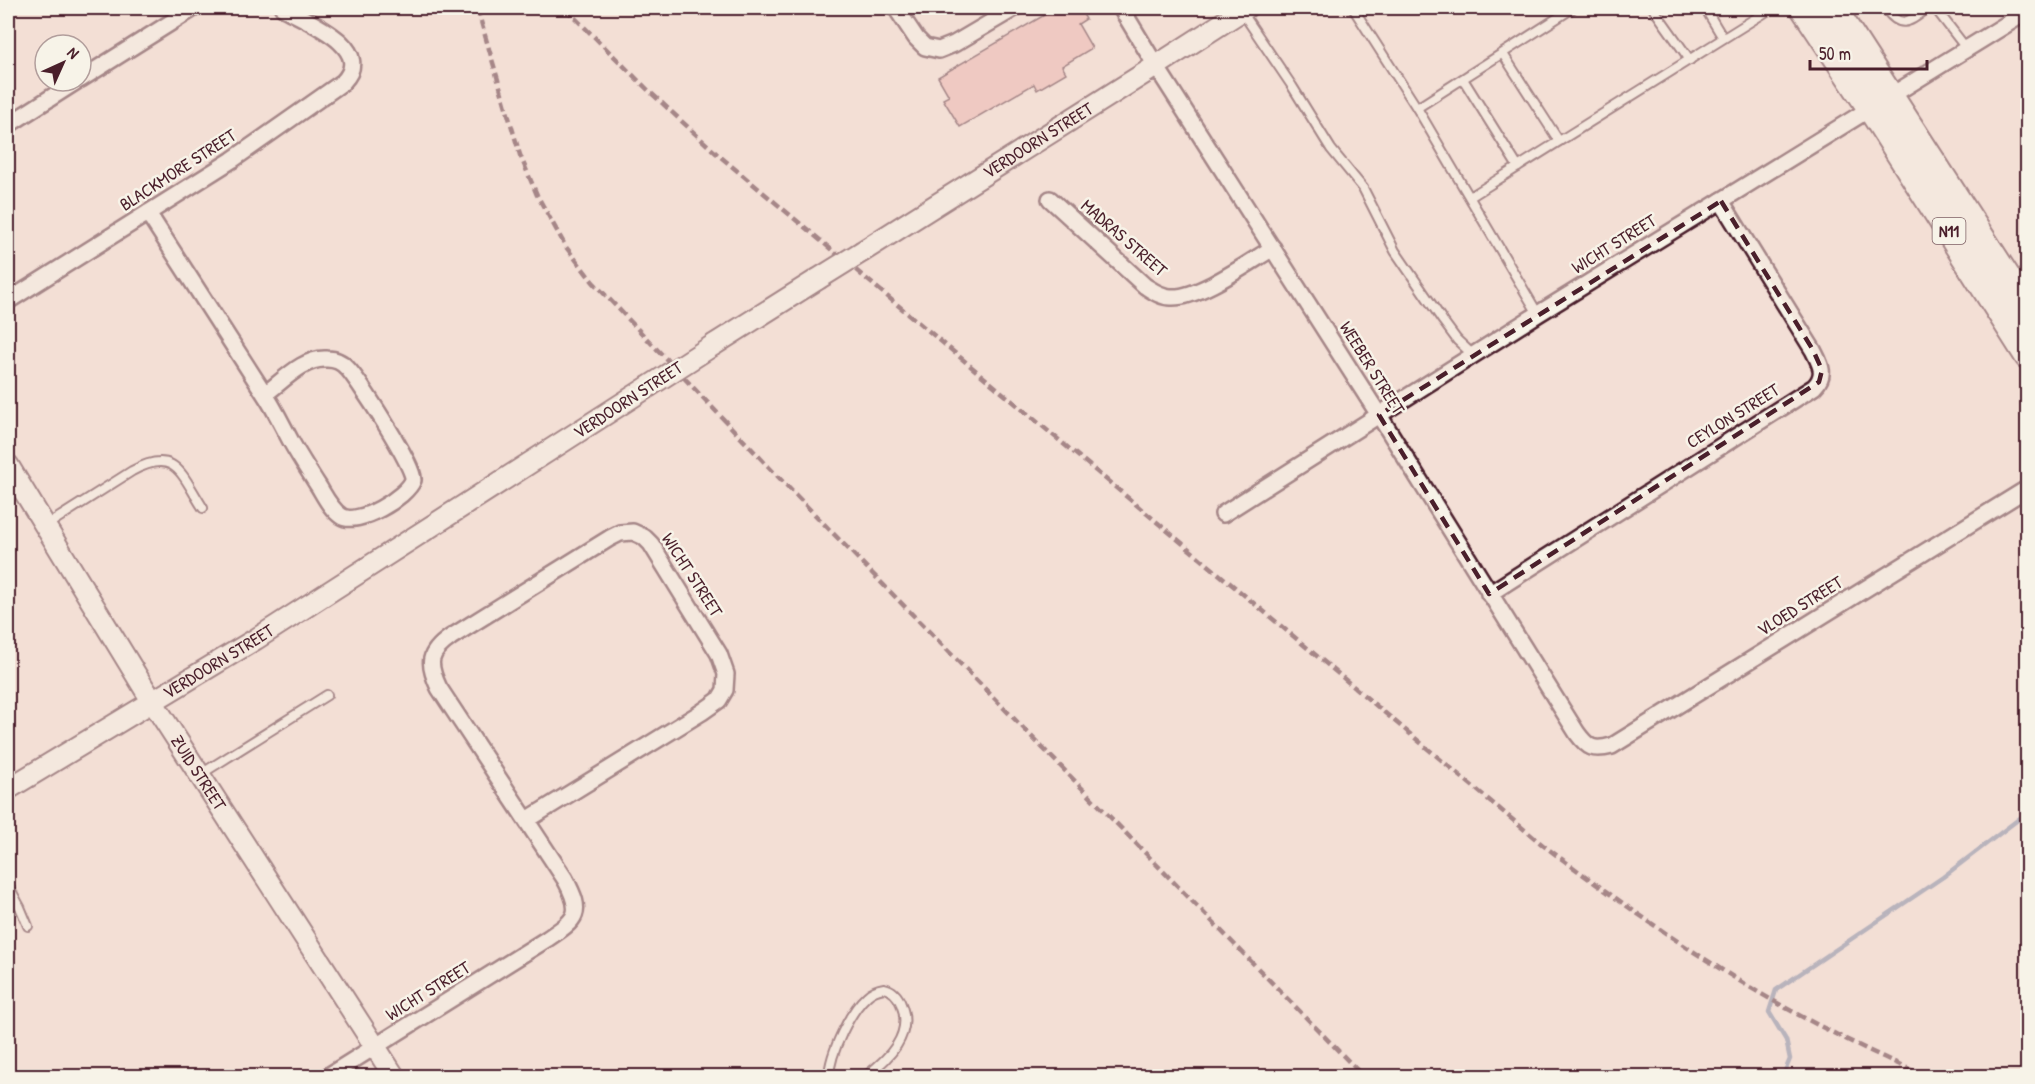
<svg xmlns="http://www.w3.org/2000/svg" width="2035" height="1084" font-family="'Patrick Hand',sans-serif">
<rect width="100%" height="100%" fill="#f3dfd6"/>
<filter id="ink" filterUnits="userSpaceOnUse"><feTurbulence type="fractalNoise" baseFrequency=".0167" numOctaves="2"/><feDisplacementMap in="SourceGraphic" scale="12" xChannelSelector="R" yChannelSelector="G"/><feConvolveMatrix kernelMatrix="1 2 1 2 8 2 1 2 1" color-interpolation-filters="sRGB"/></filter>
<g filter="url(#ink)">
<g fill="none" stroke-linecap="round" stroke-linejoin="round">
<!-- stream -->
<path stroke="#727f9d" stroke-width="4.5" d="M1783,1076l7,-17 -4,-19 -17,-28 7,-22 167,-113 85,-65"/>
</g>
<!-- building -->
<path fill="#ebb0ab" stroke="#4a1f2b" stroke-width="1.5" d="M1044,8h24l4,5 7,-5 7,11 -8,5 14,24 -30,18 4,7 -29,17 -3,-6 -74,43 -17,-28 6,-3 -11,-19 110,-64z"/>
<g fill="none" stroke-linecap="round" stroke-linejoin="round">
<!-- service casing -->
<g stroke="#4a1f2b" stroke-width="12">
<g id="service">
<path d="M1353,8l64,100 121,206"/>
<path d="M1653,8l37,52"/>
<path d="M1705,8l18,30"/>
<path d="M1885,8c16,23 25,13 43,0"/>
<path d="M1935,8l31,40"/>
<path d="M1242,12l50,74 39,63 32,39 32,63 48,70 14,19 16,15"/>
<path d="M1503,54l56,87"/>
<path d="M1463,79l55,88"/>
<path d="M1417,108l156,-100"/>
<path d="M1470,197l302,-189"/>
<path d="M47,525l85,-54c44,-24 49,3 71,37"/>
<path d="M201,774l126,-79"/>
<path d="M8,885l12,22 8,19"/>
<path d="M829,1076c1,-23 21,-65 38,-80 5,-5 11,-7 17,-8 9,2 14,8 17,16 13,31 -13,55 -35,72"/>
</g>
</g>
<!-- minor casing -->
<g stroke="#4a1f2b" stroke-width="20">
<g id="minor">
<path d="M896,8l20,30 9,9 14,3 15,-6 61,-36"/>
<path d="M1121,8l35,58 223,349 198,318c11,15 16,18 35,13l416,-258"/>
<path d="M81,79l113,-71"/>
<path d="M8,125l69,-44"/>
<path d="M1050,199l95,87c8,5 16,11 26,11 27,2 77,-34 102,-49"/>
<path d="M148,213c38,60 78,120 116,180 11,16 19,34 29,52 8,14 17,28 26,42 6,10 12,22 22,29 16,11 66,-19 72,-36 4,-10 -55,-101 -66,-112 -5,-6 -12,-9 -20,-9 -23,-2 -44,22 -62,35"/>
<path d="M8,301l224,-141 111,-78c33,-34 -36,-61 -60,-74"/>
<path d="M1223,514l315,-200 490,-303"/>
<path d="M1489,594l325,-207c13,-13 6,-23 -1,-37l-92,-149"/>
<path d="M328,1076l219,-137c30,-20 37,-25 18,-60l-126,-191c-12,-25 -11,-35 12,-51l159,-99 10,-5 13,-1 11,5 7,7 68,110 7,20 -1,16 -6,10 -17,12 -175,108"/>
</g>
</g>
<!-- tertiary casing -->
<g stroke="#4a1f2b" stroke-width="24">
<g id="tertiary">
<path id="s1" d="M863,251l293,-185 90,-58"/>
<path d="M715,344l103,-65"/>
<path id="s2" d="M8,465l144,236 242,375"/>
<path id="s3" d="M8,789l248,-150 392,-252"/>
</g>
</g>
<!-- trunk casing -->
<g stroke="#4a1f2b" stroke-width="30">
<g id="trunk">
<path d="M1804,8l66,99 158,249"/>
<path d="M1833,8l195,302"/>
</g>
</g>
<!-- service -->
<use href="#service" stroke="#f7f3e8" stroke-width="8"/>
<!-- minor -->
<use href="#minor" stroke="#f7f3e8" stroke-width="15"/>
<!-- tertiary -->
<use href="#tertiary" stroke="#f7f3e8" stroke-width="20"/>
<!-- trunk -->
<use href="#trunk" stroke="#f7f3e8" stroke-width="26"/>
<!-- rail -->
<g stroke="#4a1f2b" stroke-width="4.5" stroke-dasharray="9 4.5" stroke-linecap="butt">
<path d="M477,8l43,147 17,40 29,52 27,35 193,203 577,591"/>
<path d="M565,8l83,82 68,63 828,693c56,41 113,83 172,120 66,43 137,78 209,110"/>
</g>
<!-- tertiary-bridge casing -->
<g stroke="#4a1f2b" stroke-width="24" stroke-linecap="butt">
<g id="tertiary-bridge">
<path d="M818,279l45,-28"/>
<path d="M648,387l67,-43"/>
</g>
</g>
<!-- tertiary-bridge -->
<use href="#tertiary-bridge" stroke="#f7f3e8" stroke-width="20"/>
</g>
</g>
<!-- marked area -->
<path d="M0 0H2035V1084H0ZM1721,201l92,149 9,20 -3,12 -330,212 -110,-179z" fill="#f3dfd6" fill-opacity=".55" fill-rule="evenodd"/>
<path fill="none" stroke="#4a1f2b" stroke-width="4.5" stroke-dasharray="12 8" stroke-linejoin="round" d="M1721,201l92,149 9,20 -3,12 -330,212 -110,-179z"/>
<g text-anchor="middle" stroke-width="5" stroke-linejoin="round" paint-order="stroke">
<!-- shield labels -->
<rect fill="#f7f3e8" stroke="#7e5f64" stroke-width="1.5" x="1932.5" y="218" width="33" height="26" rx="4.5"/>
<g font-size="16" font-weight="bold" fill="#4a1f2b">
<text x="1949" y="237">N11</text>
</g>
<!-- street labels -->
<g font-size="18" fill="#4a1f2b" stroke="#f7f3e8">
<text dy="6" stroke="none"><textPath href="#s1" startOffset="207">VERDOORN STREET</textPath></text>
<text transform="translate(178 170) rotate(-33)" y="6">BLACKMORE STREET</text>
<text transform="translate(1124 238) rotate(41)" y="6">MADRAS STREET</text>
<text transform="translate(1614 244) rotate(-32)" y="6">WICHT STREET</text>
<text transform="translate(1372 368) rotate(58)" y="6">WEEBER STREET</text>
<text transform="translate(628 400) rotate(-33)" y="6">VERDOORN STREET</text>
<text transform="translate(1733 416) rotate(-32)" y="6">CEYLON STREET</text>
<text transform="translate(692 575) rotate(57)" y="6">WICHT STREET</text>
<text transform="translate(1800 606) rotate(-32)" y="6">VLOED STREET</text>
<text dy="6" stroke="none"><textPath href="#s3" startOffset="246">VERDOORN STREET</textPath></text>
<text dy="6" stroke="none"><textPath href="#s2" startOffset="362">ZUID STREET</textPath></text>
<text transform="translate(428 991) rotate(-32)" y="6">WICHT STREET</text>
</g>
</g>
<!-- margin -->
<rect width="2035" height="1084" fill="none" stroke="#f7f3e8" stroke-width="30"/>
<rect x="15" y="15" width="2005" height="1054" fill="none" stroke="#4a1f2b" stroke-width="2" filter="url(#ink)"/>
<!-- north arrow -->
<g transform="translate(63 63) rotate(45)"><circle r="28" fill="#f7f3e8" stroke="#b29e9c" stroke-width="1.5"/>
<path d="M0-4.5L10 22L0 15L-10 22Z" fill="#4a1f2b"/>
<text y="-9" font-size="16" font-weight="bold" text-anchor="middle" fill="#4a1f2b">N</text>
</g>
<!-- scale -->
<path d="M1810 60v9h117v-9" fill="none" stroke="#4a1f2b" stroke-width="3"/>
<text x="1819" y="60" font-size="18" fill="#4a1f2b" stroke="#f7f3e8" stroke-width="4.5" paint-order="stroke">50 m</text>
</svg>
